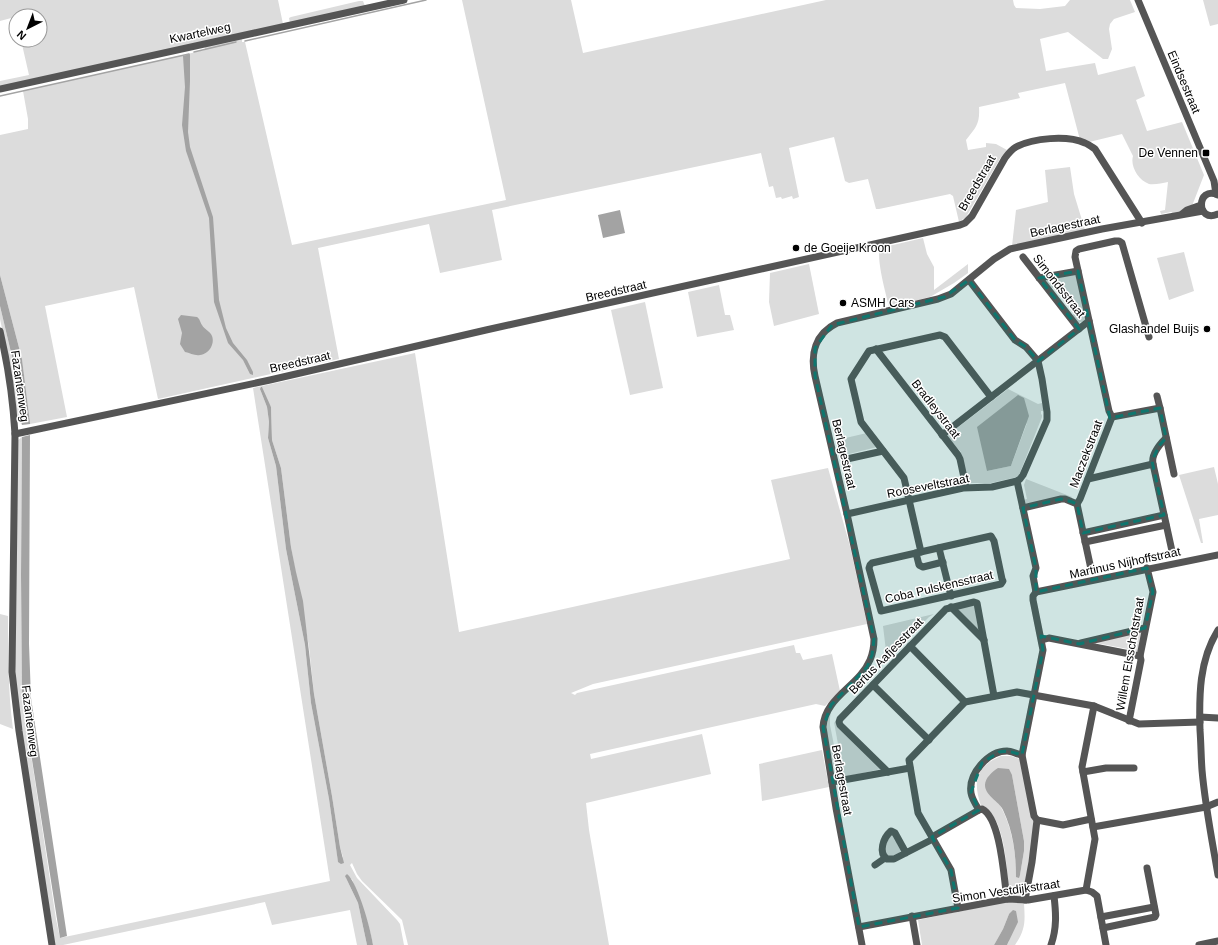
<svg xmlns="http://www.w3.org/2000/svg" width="1218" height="945" font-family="Helvetica,sans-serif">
<rect width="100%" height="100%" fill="#fff"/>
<!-- green -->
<g fill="#dcdcdc" fill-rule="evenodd">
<path d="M0,0h278l5,24 -41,9v9h3l47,203 214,-45 -44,-200h109l12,53 243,-53h187l1,5 2,3 24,1 25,-3 5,-6h60l5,12 -21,7 -4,5 -1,5 3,20 -4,10h-5l-35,-27 -28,7 6,32 49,-8 3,12 37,-9 10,30 -9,4 11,31 35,-9 22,53 -12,31 -18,8 -3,-2 -10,2 -1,-3 5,-1 3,-28c-6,1 -13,3 -19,2 -11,-4 -19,-18 -16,-28l-11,-22 -37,9 -5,-3 -15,-57 -47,10 2,5 -41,9c1,17 -3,20 -13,33l2,10 18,-3v-4l10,1 11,6 -6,7 -35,60 -7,5 -6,-26 -3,-2 -71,15h-3l-8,-30 -19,4 -4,-2 -11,-44 -45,11 10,49 -6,2 -1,-3 -10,3 -1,-2 -5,1 -3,-12 -4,1 -8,-34 -269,57 10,50 -62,13 -11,-49 -111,24 21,111 -181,40 -24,-112 -89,19 22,111 -37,7 -8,-65 -22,-84v-140l28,-6v-10l-5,-28 182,-41 -1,-8 -204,45v-6l29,-6 -8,-35h19v-24h-24v2l-1,-1 -15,4z"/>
<path d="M1203,0h15v24l-8,2z"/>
<path d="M359,1h4l2,5 -75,17 -1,-5 2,-1z"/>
<path d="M1070,167l4,27 11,36 -73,16 4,-36 32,-8 -3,-32z"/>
<path d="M923,238l4,16 7,13v23l34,-26v9l-14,10 -24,14 -41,10c-3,-13 -13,-48 -9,-59z"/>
<path d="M1184,252l10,39 -25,9 -12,-42z"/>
<path d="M809,264l10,50 -45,12 -5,-24 1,-29z"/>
<path d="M1072,274l5,1 9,43 -1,3 -7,2 -7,-7 4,-3 -21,-26 -3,2 -5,-5 1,-4z"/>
<path d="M719,285l6,30h5l4,15 -37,7 -9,-45z"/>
<path d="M645,302l18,86 -33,7 -19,-85z"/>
<path d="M0,306l14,59 8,60 -5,-6 -6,-47 -11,-53z"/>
<path d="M415,353l44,279 331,-73 -19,-79 57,-12 22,78 17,78 -274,60 -22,9 4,2 2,-2 217,-48 2,8h4l3,7 29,-6 8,37 -15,15 -9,-2 -226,50 1,5 111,-25 9,40 -125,29 3,27 20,115h-201l-6,-25 -40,-39 -5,-7 -5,-11 -2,2 7,13 40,42 3,4 4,21h-31c-4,-23 -13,-44 -21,-66l-6,-1 12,25 9,42h-10l-7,-35 -78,15 -7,-23 -202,43h-8l-38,-245 -2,-37 2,-222 5,-4 -1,138 1,121 34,223 4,19 270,-57 -77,-493zM260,389l11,18 1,33 9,28 10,79 18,100 5,47 18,102 8,51 3,10 -5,4 -9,-62 -18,-96 -6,-58 -19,-96 -10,-83 -8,-28 1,-16 -2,-15z"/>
<path d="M1008,389l30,15 4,-1 1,3v5h-2v3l1,1v2l-23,58 -2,2 -26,6h-21l-2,-2 -8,-27 1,-2 -13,-14v-3zM1027,423l-16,43 -24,5z"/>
<path d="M867,433l10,14 -36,9 -4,-16z"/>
<path d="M1214,467l4,17v31l-19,4 4,24h-2l-22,-68z"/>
<path d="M1026,479l46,18 -1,2 -46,5 -2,-4 4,-1 -3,-14z"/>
<path d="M970,604l5,2 3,22 -1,1 -20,-21z"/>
<path d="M0,614l8,2c0,38 0,75 5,113l-13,-5z"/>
<path d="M934,614l-5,3 -42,42 -4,-33z"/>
<path d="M1139,632l3,2 -4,17 -5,1v-2l-37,-7v1h-2l1,-2z"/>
<path d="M831,711l-1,7v7l10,51 -4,-1 -1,-3c-4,-19 -14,-43 -4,-61z"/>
<path d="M834,722l5,4 42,43 -37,8z"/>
<path d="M822,750l7,37 -67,14 -3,-37z"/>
<path d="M1001,756h10l9,3 12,53 2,17 -10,67h-13c-5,-8 -3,-18 -4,-27 -2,-18 -6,-57 -26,-63 -8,-24 -6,-39 20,-50zM1012,775l12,66v10l-4,24 -4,1c0,-24 -4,-49 -16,-71z"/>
<path d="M892,834l9,17 -6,5 -7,1c-6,-9 -1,-15 4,-23z"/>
<path d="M999,903h25c1,18 2,26 -9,42h-8l2,-4v-27l-6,15 -9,16h-72l-4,-25z"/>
</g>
<!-- water -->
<g fill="#a3a3a3">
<path d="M190,54v27l-2,51 2,15 23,70 6,83 7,28 7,15 14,17 6,12v3l-3,-1 -7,-14 -15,-17 -14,-41 -5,-84 -23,-67 -4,-26 3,-38 -2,-31z"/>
<path d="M620,210l5,23 -22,5 -5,-23z"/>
<path d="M0,275l22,84 8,64v1l-8,1 -8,-60 -14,-59z"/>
<path d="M181,315l16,2c3,2 3,5 5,8 2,4 8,6 10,11 3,8 -3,18 -12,19 -5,1 -10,-2 -15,-3l-5,-8 2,-11 -4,-14z"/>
<path d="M261,387h1l9,20 1,33 9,28 10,79 5,25 7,29 11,93 18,102 8,51 4,16 -3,1 -3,-2 -9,-63 -18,-96 -6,-58 -19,-96 -10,-83 -8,-28 1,-16 -2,-15 -7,-18z"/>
<path d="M1018,395l6,3 5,18 -17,47 -1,3 -24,5 -10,-44z"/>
<path d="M30,435l-1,209 2,54 36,238 -7,2 -38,-242 -1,-121 1,-138z"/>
<path d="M998,768l11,1 3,6 12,66v10l-4,24 -1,3 -3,-1c0,-23 -3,-46 -13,-67 -4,-9 -18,-14 -18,-25 0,-7 7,-13 13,-17z"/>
<path d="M347,874c11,9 24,56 26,71h-6l-9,-42 -12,-25 -1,-2z"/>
<path d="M1013,910l3,1 2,11 -11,23h-13l9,-16 6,-15z"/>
</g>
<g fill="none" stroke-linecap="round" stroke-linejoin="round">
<!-- stream -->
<g stroke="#a3a3a3" stroke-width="1.5">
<path d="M245,41l181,-41"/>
<path d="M194,52l42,-10"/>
<path d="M0,96l189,-42"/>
</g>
<!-- minor -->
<g stroke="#555" stroke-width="7">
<path d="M1138,0l76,181 2,13"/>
<path d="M0,89l404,-89"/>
<path d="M1218,195c-22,-10 -22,29 0,19"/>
<path d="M1182,214l5,-4 14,-5"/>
<path d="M1023,257l56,72"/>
<path d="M1039,278l39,-7"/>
<path d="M0,331c8,34 13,68 15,103l-3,238 7,59 33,214"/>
<path d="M876,349l82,106 2,4 6,28"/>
<path d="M1157,396l3,12"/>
<path d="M1112,417l48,-9 14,66"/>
<path d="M15,434l255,-54 216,-50 474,-105 5,-2 7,-7 33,-58c3,-4 6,-8 11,-11 17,-9 51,-12 69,-4 3,1 7,4 10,6l47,74"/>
<path d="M942,435l147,-114"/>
<path d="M847,459l36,-8"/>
<path d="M1153,464c-2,-9 7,-20 13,-26"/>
<path d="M1088,479l65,-15 19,87"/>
<path d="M1017,481l19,87 -3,8 3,16"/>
<path d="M1077,504l3,-5 32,-82 -3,-6 -34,-154 1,-6 3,-2 36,-8h4l3,2 27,94"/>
<path d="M1023,508l38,-9h4l12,5 14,65"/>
<path d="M847,514l116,-26 29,-1 25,-6 3,-2 3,-4 24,-55v-8l-5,-33 -4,-18 -12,-14 -11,-7 -46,-60"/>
<path d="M1083,533l81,-18"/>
<path d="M991,536l3,5 8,38 1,2 -2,3 -120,27 -12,-43 1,-3 2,-2z"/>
<path d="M1085,542l81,-17"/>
<path d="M939,548l12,48"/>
<path d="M921,552l-17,-74 -43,-56 -10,-43 18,-28 71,-16 5,2 46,60"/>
<path d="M916,553l3,12 4,2 20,-5"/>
<path d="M1036,592l182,-37"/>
<path d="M951,607l33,33"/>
<path d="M1218,630c-19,30 -19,66 -18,100 1,13 1,27 2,40 3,35 10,70 16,105"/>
<path d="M1042,640l7,-2 91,18"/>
<path d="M1081,643l64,-15"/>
<path d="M910,646l55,56"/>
<path d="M873,685l56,55"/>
<path d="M1200,717l18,1"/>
<path d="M1129,721l12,-61 -1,-4 13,-64 -6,-24"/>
<path d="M888,772l-48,-47 -1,-3 1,-3 106,-110 28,-7 3,1 17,93"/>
<path d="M1083,772l23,-4h28"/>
<path d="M832,782l78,-14"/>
<path d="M1037,820l26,5 28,-6"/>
<path d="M1093,827l113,-20 12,-5"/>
<path d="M932,837l47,-27"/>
<path d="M906,853l-11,-20 -4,-2c-8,7 -13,22 -4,28h7l39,-20"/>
<path d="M875,865l10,-7"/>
<path d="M1086,890l6,2 5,4 9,49"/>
<path d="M1007,899c-3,-19 -6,-81 -25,-90l-3,1c-3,-5 -7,-11 -8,-17 -3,-19 17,-42 36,-42 4,0 10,3 15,4"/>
<path d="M1025,900l7,-38 5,-42 -3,-4 -12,-61 21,-105 -10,-50v-4l3,-4"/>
<path d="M958,908l-7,-38 -33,-57 -9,-53 56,-58 52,-10 77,14 45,18 61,-2"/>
<path d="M912,916l5,29"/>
<path d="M1101,917l53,-10"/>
<path d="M859,927l148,-28 21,1 58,-10 9,-51 -13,-72 12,-61"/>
<path d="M1103,928l52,-11 1,-2 -9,-47"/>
<path d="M862,945l-26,-137 -13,-81c2,-30 36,-41 47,-67 3,-7 4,-14 4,-21l-27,-125 -32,-138c-5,-22 0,-42 22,-53l101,-24 13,-5 43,-35 16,-10 92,-20 101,-18"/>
<path d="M1051,945c6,-17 5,-32 3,-49"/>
<path d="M1199,945l19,-4"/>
</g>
</g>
<!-- marked area -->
<path fill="#0f766e" fill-opacity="0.2" stroke="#0f766e" stroke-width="3" stroke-dasharray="8 5" stroke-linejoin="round" d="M1078,271l32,147 50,-10 6,30 -7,8 -7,15 12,54 -81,18 -6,-29 -5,-2 -11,-3 -38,9 13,60v24l111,-24 6,24 -8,36 -66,16 -38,-8 2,14 -21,105 -14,-4 -9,1 -17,11 -11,29 8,18 -47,27 19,33 7,38 -99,19 -36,-200 8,-22 36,-38 5,-12 2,-16 -59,-263v-28l17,-23 112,-28 25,-17 46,60 11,7 12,14 41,-32 -40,-51z"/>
<!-- markers -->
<g fill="#000" stroke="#fff" stroke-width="1.5">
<rect x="1202" y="149" width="8" height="8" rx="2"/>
<circle cx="796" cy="248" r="4"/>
<circle cx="843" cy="303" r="4"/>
<circle cx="1207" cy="329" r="4"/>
</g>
<g text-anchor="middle" stroke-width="3" stroke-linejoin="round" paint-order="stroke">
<!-- street labels -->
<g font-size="12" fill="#000" stroke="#fff">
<text transform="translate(200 33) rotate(-12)" y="4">Kwartelweg</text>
<text transform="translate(1184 82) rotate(67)" y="4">Eindsestraat</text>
<text transform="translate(977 183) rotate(-60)" y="4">Breedstraat</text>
<text transform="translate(1065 226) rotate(-12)" y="4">Berlagestraat</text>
<text transform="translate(1059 286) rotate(52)" y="4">Simondsstraat</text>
<text transform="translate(616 291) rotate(-13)" y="4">Breedstraat</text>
<text transform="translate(300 362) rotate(-13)" y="4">Breedstraat</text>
<text transform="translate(20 386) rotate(82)" y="4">Fazantenweg</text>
<text transform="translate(936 409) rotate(52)" y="4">Bradleystraat</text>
<text transform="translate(844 454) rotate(77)" y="4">Berlagestraat</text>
<text transform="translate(1086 454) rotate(-69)" y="4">Maczekstraat</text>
<text transform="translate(928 486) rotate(-11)" y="4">Rooseveltstraat</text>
<text transform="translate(1125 563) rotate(-12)" y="4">Martinus Nijhoffstraat</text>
<text transform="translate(939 587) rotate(-13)" y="4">Coba Pulskensstraat</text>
<text transform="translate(1130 654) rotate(-80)" y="4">Willem Elsschotstraat</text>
<text transform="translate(886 656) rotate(-46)" y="4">Bertus Aafjesstraat</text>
<text transform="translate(30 721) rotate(83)" y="4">Fazantenweg</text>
<text transform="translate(842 780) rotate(80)" y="4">Berlagestraat</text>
<text transform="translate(1006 891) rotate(-8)" y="4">Simon Vestdijkstraat</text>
</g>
<!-- poi labels -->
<g font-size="12" fill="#000" stroke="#fff" text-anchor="end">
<text x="1198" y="157">De Vennen</text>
<text x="804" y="252" text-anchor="start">de Goeije Kroon</text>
<text x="851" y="307" text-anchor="start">ASMH Cars</text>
<text x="1199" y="333">Glashandel Buijs</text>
</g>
</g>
<!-- north arrow -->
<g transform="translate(28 28) rotate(222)"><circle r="19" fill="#ffffff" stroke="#999999"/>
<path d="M0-3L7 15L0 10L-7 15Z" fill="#000000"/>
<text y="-6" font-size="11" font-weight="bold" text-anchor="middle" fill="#000000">N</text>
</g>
</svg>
